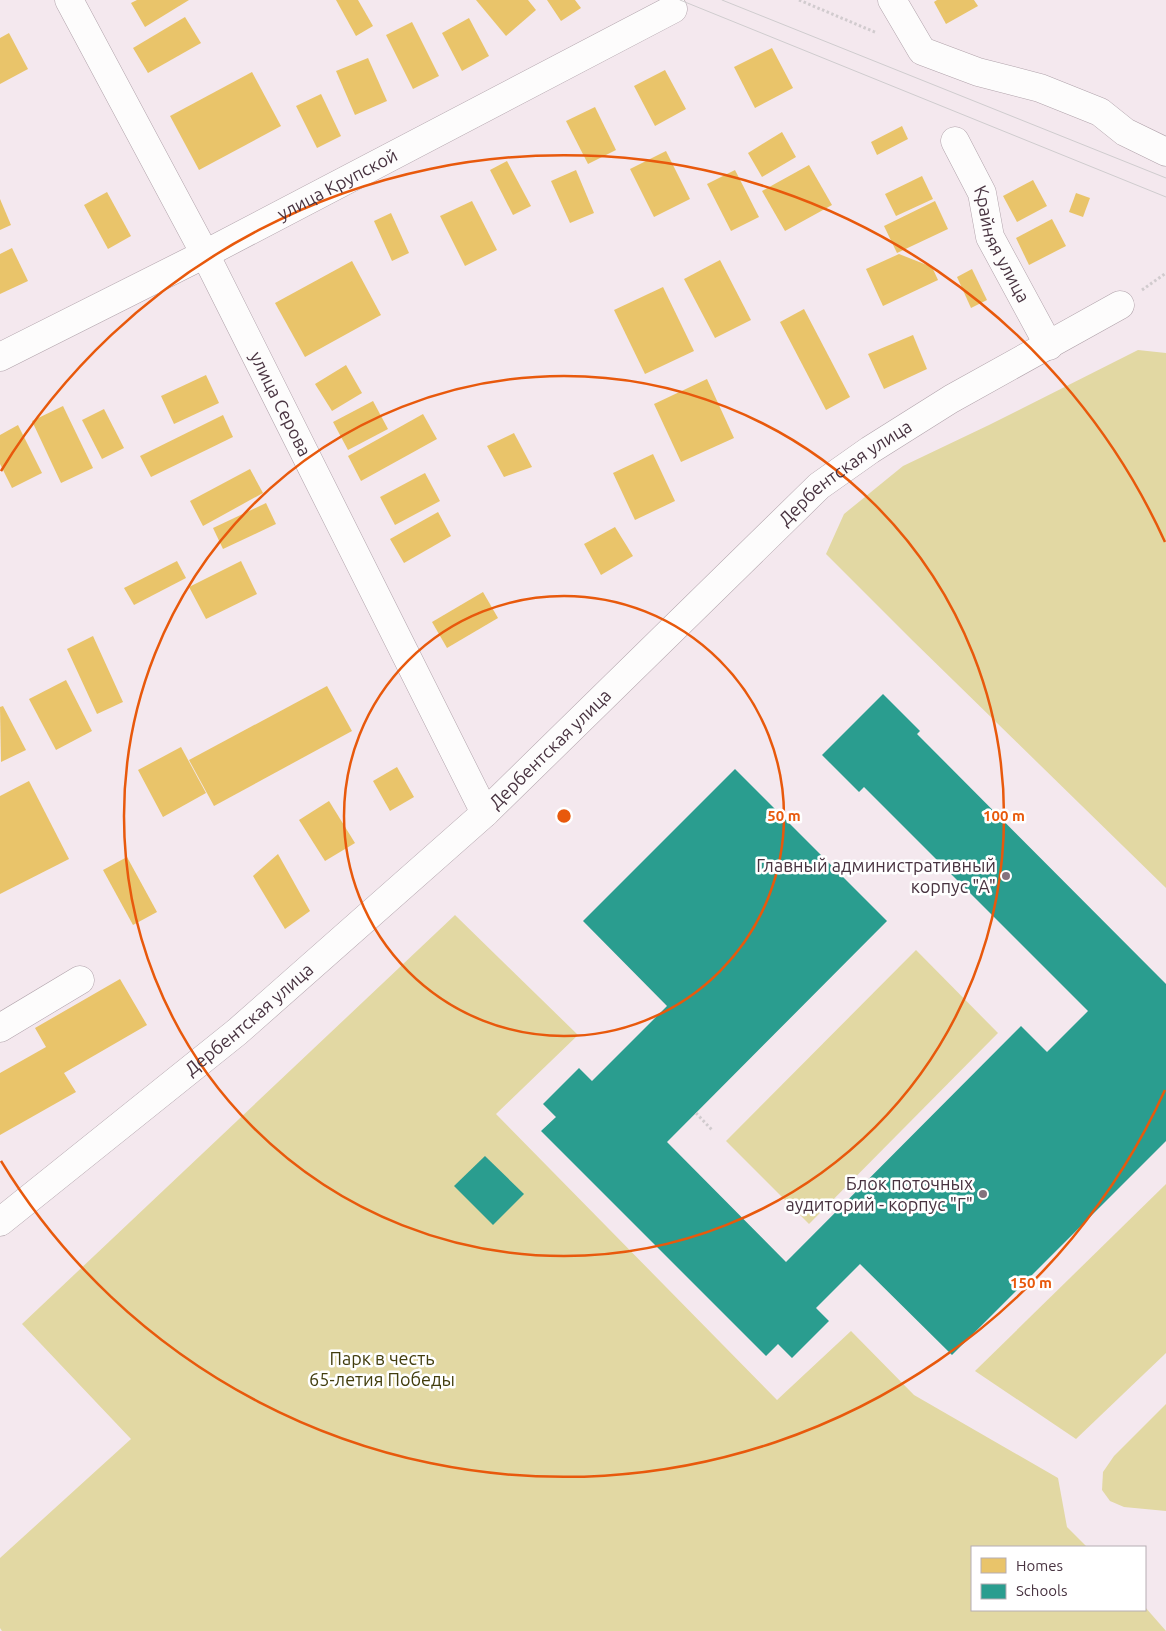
<svg xmlns="http://www.w3.org/2000/svg" width="1166" height="1631" font-family="Ubuntu,sans-serif">
<rect width="100%" height="100%" fill="#f4e8ee"/>
<!-- green -->
<g fill="#e2d8a3">
<path d="M1138,350l28,3v535l-254,-248 -86,-86 18,-40 59,-48 86,-41z"/>
<path d="M455,915l123,120 -82,79 281,286 74,-69 63,64 144,83 9,49 20,20h-115v63h173v-3l21,24h-1164l-2,-3v-70l131,-119 -109,-115z"/>
<path d="M916,950l82,83 -189,191 -83,-83z"/>
<path d="M1166,1184v169l-90,86 -101,-68z"/>
<path d="M1166,1404v107l-42,-4 -14,-6 -8,-11 1,-18 11,-16z"/>
</g>
<!-- homes -->
<g fill="#e9c46a">
<path d="M137,0h52l-44,27 -14,-24z"/>
<path d="M336,0h22l15,26 -17,10z"/>
<path d="M476,0h52l8,10 -30,26z"/>
<path d="M547,0h28l6,8 -20,13z"/>
<path d="M937,0h37l4,6 -32,18 -12,-22z"/>
<path d="M185,17l16,26 -53,30 -15,-25z"/>
<path d="M469,18l20,38 -27,15 -20,-38z"/>
<path d="M412,22l27,54 -26,13 -27,-54z"/>
<path d="M9,33l19,36 -28,15v-46z"/>
<path d="M772,48l21,40 -38,20 -21,-41z"/>
<path d="M368,58l19,43 -32,14 -19,-44z"/>
<path d="M665,70l21,39 -31,17 -21,-40z"/>
<path d="M252,72l29,54 -82,44 -29,-54z"/>
<path d="M321,94l20,42 -24,12 -21,-42z"/>
<path d="M595,107l21,43 -28,14 -22,-43z"/>
<path d="M902,126l6,13 -31,16 -6,-13z"/>
<path d="M782,132l14,25 -34,20 -14,-24z"/>
<path d="M666,151l24,48 -36,18 -24,-48z"/>
<path d="M507,161l24,45 -18,9 -23,-45z"/>
<path d="M809,165l23,40 -47,26 -23,-40z"/>
<path d="M576,170l18,43 -24,10 -19,-42z"/>
<path d="M735,170l24,47 -28,14 -24,-47z"/>
<path d="M922,176l11,23 -37,17 -11,-22z"/>
<path d="M1033,180l14,26 -30,16 -14,-26z"/>
<path d="M107,192l24,44 -23,13 -24,-44z"/>
<path d="M1076,193l14,5 -7,19 -14,-5z"/>
<path d="M0,199l11,26 -11,5z"/>
<path d="M472,201l25,49 -32,16 -25,-50z"/>
<path d="M935,201l13,28 -51,24 -13,-27z"/>
<path d="M391,213l18,40 -17,8 -18,-40z"/>
<path d="M1052,219l14,27 -37,19 -13,-27z"/>
<path d="M12,248l16,33 -28,13v-40z"/>
<path d="M899,254l33,13 6,13 -55,26 -17,-37z"/>
<path d="M720,260l31,60 -36,18 -31,-59z"/>
<path d="M352,261l29,54 -76,42 -30,-54z"/>
<path d="M972,269l15,31 -16,8 -14,-31z"/>
<path d="M663,287l31,64 -49,23 -31,-64z"/>
<path d="M804,309l46,88 -24,13 -46,-88z"/>
<path d="M913,335l14,34 -43,20 -16,-35z"/>
<path d="M346,365l16,28 -30,18 -17,-27z"/>
<path d="M206,375l13,28 -45,21 -13,-28z"/>
<path d="M707,379l27,59 -53,24 -27,-58z"/>
<path d="M373,401l15,28 -40,21 -15,-28z"/>
<path d="M63,406l30,62 -32,15 -29,-62z"/>
<path d="M104,409l20,39 -22,11 -20,-39z"/>
<path d="M423,414l14,25 -76,42 -13,-25z"/>
<path d="M223,415l10,22 -82,40 -11,-21z"/>
<path d="M18,425l24,48 -30,15 -12,-24v-29z"/>
<path d="M514,433l18,34 -28,10 -17,-31z"/>
<path d="M653,454l22,47 -40,19 -22,-47z"/>
<path d="M250,469l13,24 -60,33 -13,-25z"/>
<path d="M425,473l15,28 -45,24 -15,-28z"/>
<path d="M266,503l10,21 -53,25 -10,-21z"/>
<path d="M438,512l13,24 -47,27 -14,-24z"/>
<path d="M615,527l18,29 -32,19 -17,-31z"/>
<path d="M177,561l9,17 -52,27 -10,-17z"/>
<path d="M241,561l16,33 -51,25 -17,-32z"/>
<path d="M483,592l15,26 -51,30 -15,-26z"/>
<path d="M93,636l30,66 -26,12 -30,-65z"/>
<path d="M66,680l26,51 -36,19 -27,-51z"/>
<path d="M327,686l25,45 -138,75 -25,-46z"/>
<path d="M3,706l23,44 -25,12 -1,-55z"/>
<path d="M181,747l25,46 -43,24 -25,-47z"/>
<path d="M397,767l17,30 -24,14 -17,-30z"/>
<path d="M29,781l40,78 -69,35v-98z"/>
<path d="M329,801l26,42 -30,18 -26,-41z"/>
<path d="M278,854l32,57 -25,18 -32,-53z"/>
<path d="M127,857l30,55 -24,13 -30,-55z"/>
<path d="M120,979l27,46 -83,48 12,19 -76,43v-62l46,-26 -11,-19z"/>
</g>
<!-- schools -->
<g fill="#2a9d8f">
<path d="M883,694l37,37 -3,3 249,250v157l-214,214 -92,-91 -44,44 13,13 -37,37 -14,-14 -12,12 -225,-225 15,-14 -13,-13 36,-36 13,13 75,-75 -84,-85 152,-152 152,152 -220,221 119,120 235,-236 26,26 41,-41 -224,-224 -5,5 -37,-37z"/>
<path d="M485,1156l39,38 -31,31 -39,-39z"/>
</g>
<g fill="none" stroke-linecap="round" stroke-linejoin="round">
<!-- minor casing -->
<g stroke="#b0a2aa" stroke-width="29">
<g id="minor">
<path id="s1" d="M69,0l136,254 280,559"/>
<path d="M892,0l30,51 56,21 62,16 60,24 25,20 41,20"/>
<path id="s2" d="M955,141l27,52 8,44 59,109"/>
<path id="s3" d="M0,357l205,-103 468,-245"/>
<path d="M0,1028l80,-48"/>
<path id="s4" d="M0,1222l237,-190 248,-219 334,-327 51,-36 81,-51 169,-94"/>
</g>
</g>
<!-- path -->
<g stroke="#d1cbce" stroke-width="3" stroke-dasharray="2.5 2.5" stroke-linecap="butt">
<path d="M799,0l78,33"/>
<path d="M1142,290l24,-17"/>
<path d="M696,1113l16,17"/>
</g>
<!-- minor -->
<use href="#minor" stroke="#fdfcfc" stroke-width="28"/>
<!-- tram -->
<g stroke="#cfccce" stroke-width="1">
<path d="M680,0l486,197"/>
<path d="M722,0l444,178"/>
</g>
</g>
<!-- distance rings -->
<g fill="none" stroke="#e8590c" stroke-width="2.5">
<circle cx="564" cy="816" r="220"/>
<circle cx="564" cy="816" r="440"/>
<path d="M1165 1090A660 660 0 0 1 1 1161M1 471A660 660 0 0 1 1165 542"/>
</g>
<!-- markers -->
<g fill="#84727d" stroke="#fff" stroke-width="2">
<circle cx="1006" cy="876" r="5"/>
<circle cx="983" cy="1194" r="5"/>
</g>
<g text-anchor="middle" stroke-width="5" stroke-linejoin="round" paint-order="stroke">
<!-- street labels -->
<g font-size="18" fill="#483340" stroke="#fff">
<text dy="6" stroke="none"><textPath href="#s3" startOffset="379">улица Крупской</textPath></text>
<text dy="6" stroke="none"><textPath href="#s2" startOffset="114">Крайняя улица</textPath></text>
<text dy="6" stroke="none"><textPath href="#s1" startOffset="456">улица Серова</textPath></text>
<text dy="6" stroke="none"><textPath href="#s4" startOffset="1131">Дербентская улица</textPath></text>
<text dy="6" stroke="none"><textPath href="#s4" startOffset="726">Дербентская улица</textPath></text>
<text dy="6" stroke="none"><textPath href="#s4" startOffset="321">Дербентская улица</textPath></text>
</g>
<!-- poi labels -->
<g font-size="18" fill="#483340" stroke="#fff" text-anchor="end">
<text x="996" y="872">Главный административный<tspan x="996" dy="21">корпус "А"</tspan></text>
<text x="973" y="1190">Блок поточных<tspan x="973" dy="21">аудиторий - корпус "Г"</tspan></text>
</g>
<!-- park labels -->
<g font-size="18" fill="#423d0d" stroke="#fff">
<text x="382" y="1365">Парк в честь<tspan x="382" dy="21">65-летия Победы</tspan></text>
</g>
</g>
<circle cx="564" cy="816" r="8" fill="#e8590c" stroke="#fff" stroke-width="2.5"/>
<g font-size="15" text-anchor="middle" font-weight="bold" fill="#e8590c" stroke="#fff" stroke-width="5" stroke-linejoin="round" paint-order="stroke">
<text x="784" y="821">50 m</text>
<text x="1004" y="821">100 m</text>
<text x="1031" y="1288">150 m</text>
</g>
<!-- legend -->
<rect x="971" y="1546" width="175" height="65" fill="#ffffff" stroke="#b6adb3"/>
<rect x="981" y="1558" width="25" height="15" fill="#e9c46a" stroke="#b6adb3"/>
<text x="1016" y="1571" font-size="15" fill="#483340">Homes</text>
<rect x="981" y="1584" width="25" height="15" fill="#2a9d8f" stroke="#b6adb3"/>
<text x="1016" y="1596" font-size="15" fill="#483340">Schools</text>
</svg>
